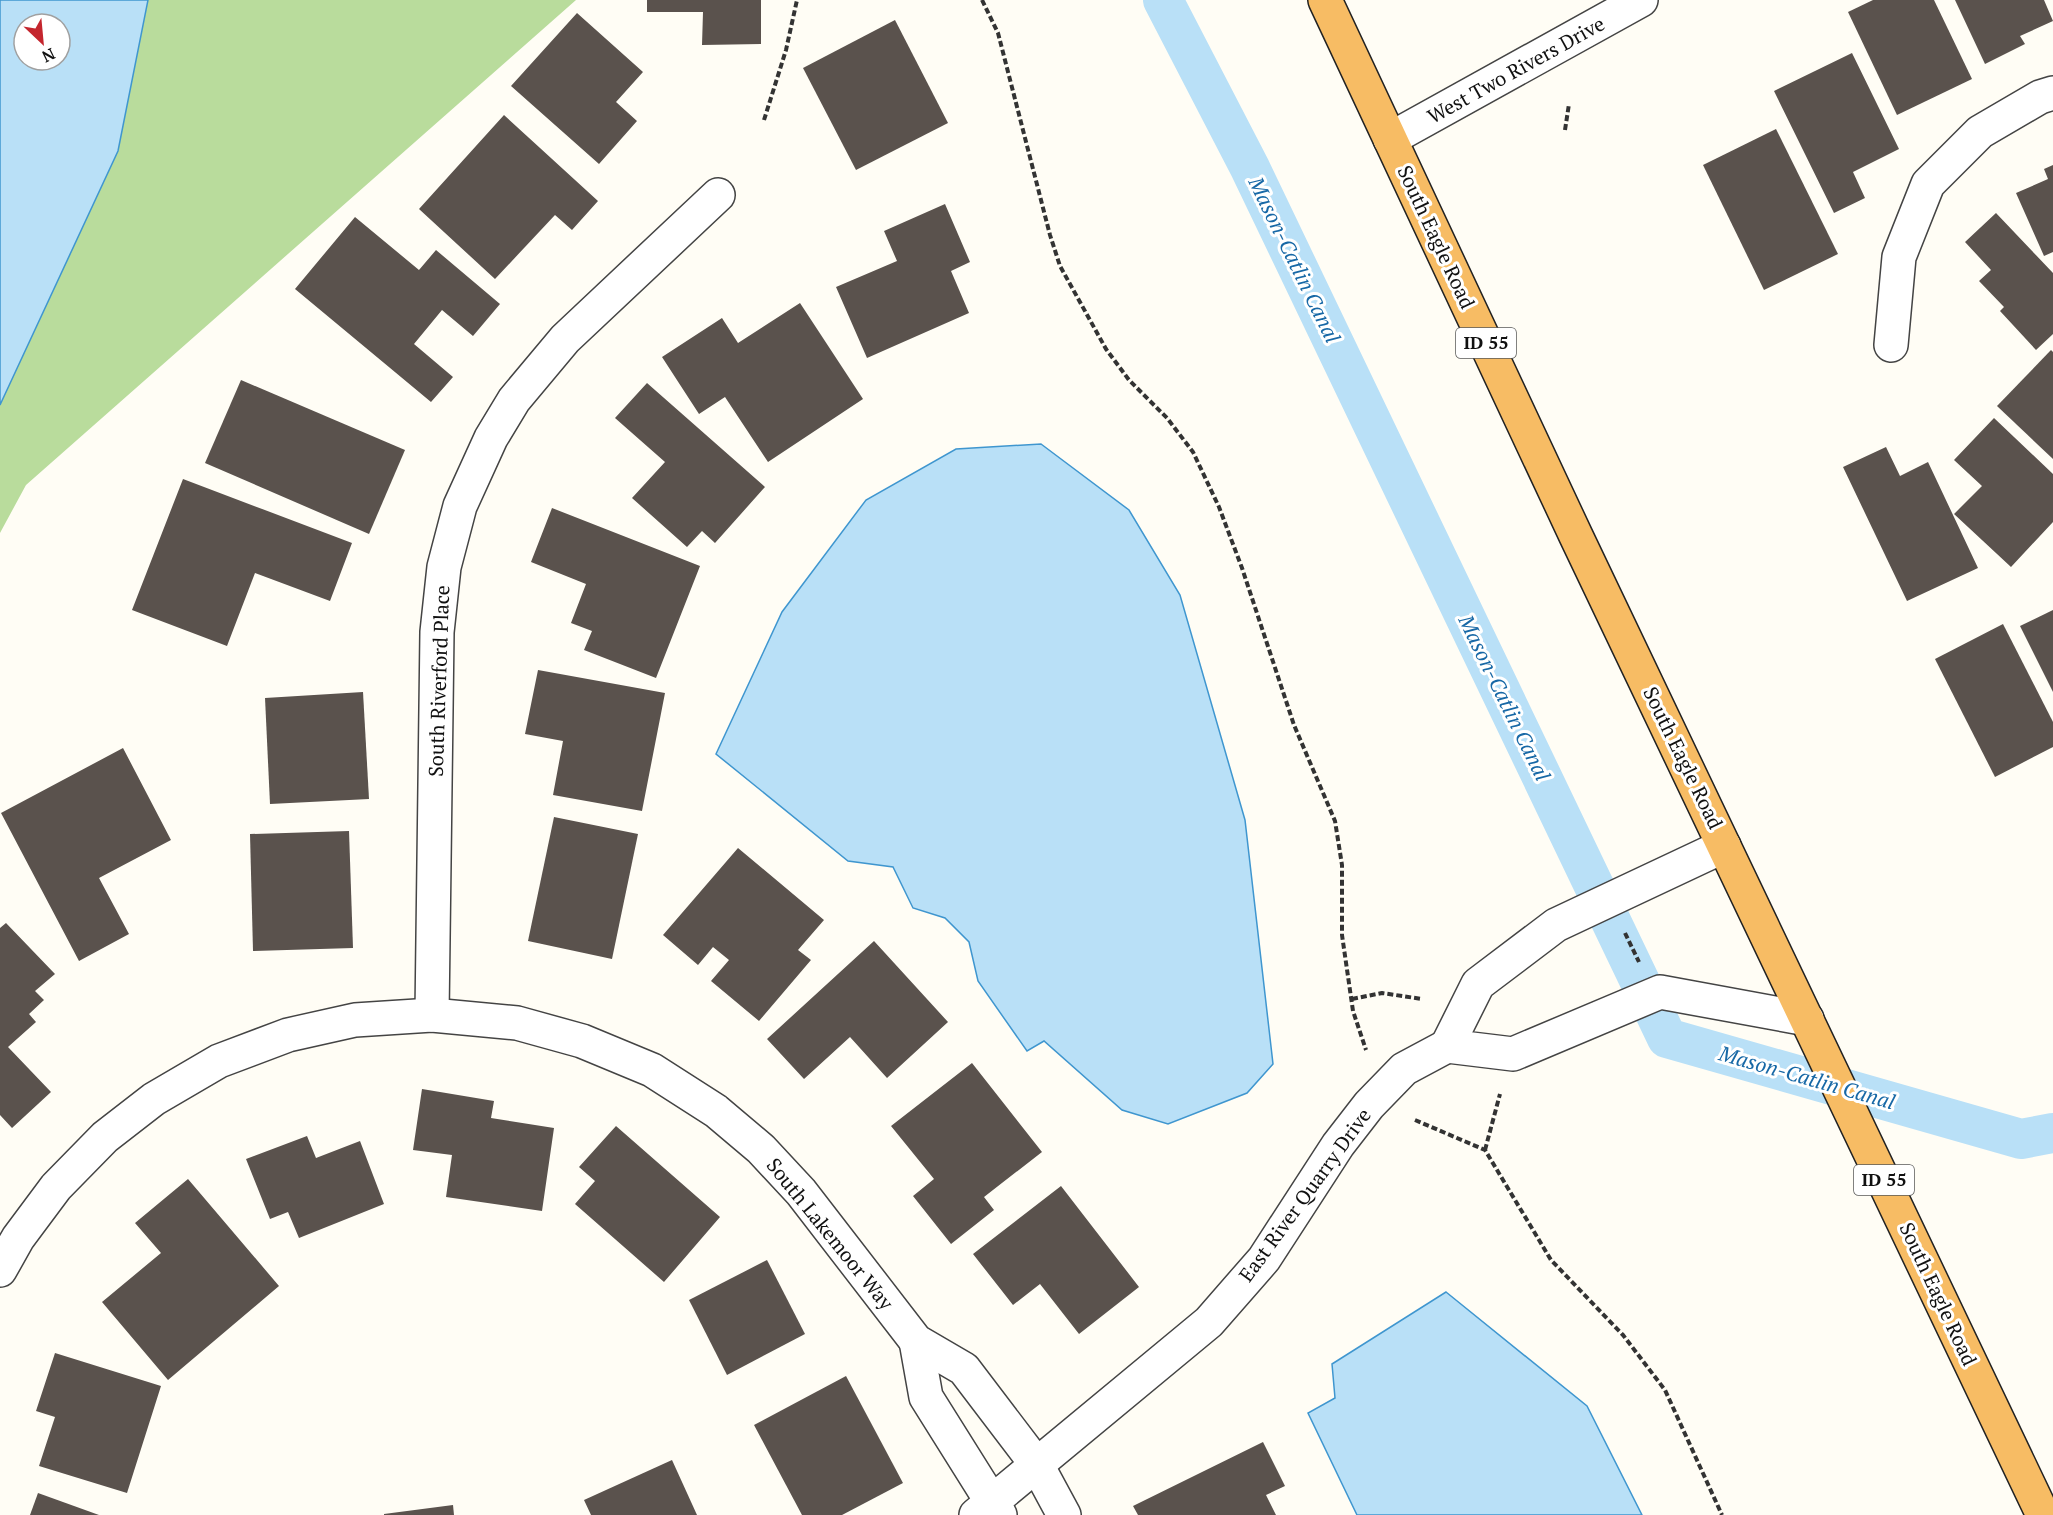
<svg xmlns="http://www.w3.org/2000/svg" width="2053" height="1515" font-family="'PT Serif',serif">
<rect width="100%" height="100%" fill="#fffdf5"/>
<!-- forest -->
<path fill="#b9dc9c" d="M148,0h428l-550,485 -26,48v-128l118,-254z"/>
<!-- water -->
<g fill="#b9e0f7" stroke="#3f96cf" stroke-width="1.5" fill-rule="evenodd">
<path d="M0,0h148l-30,151 -118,254zM24,24h36v36h-36z"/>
<path d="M1041,444l88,66 51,85 65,225 28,244 -26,29 -79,31 -46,-14 -78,-69 -17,10 -49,-70 -9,-39 -24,-24 -32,-10 -20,-41 -45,-6 -132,-107 66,-142 84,-112 90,-51z"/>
<path d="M1446,1292l141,114 55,109h-285l-49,-102 27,-15 -3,-34z"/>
</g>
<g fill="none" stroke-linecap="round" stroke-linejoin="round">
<!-- canal -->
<path stroke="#b9e0f7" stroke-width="40" d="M1163,0l87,168 417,870 354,101 32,-6"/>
</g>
<!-- building -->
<g fill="#5a524d">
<path d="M647,0h114v44l-59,1 1,-33h-56z"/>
<path d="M1873,0h61l38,79 -75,36 -49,-103z"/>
<path d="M1955,0h89l9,21 -33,15 5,8 -40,20z"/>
<path d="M577,13l66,59 -27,30 21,19 -38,43 -88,-78z"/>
<path d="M895,20l53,103 -92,47 -53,-102z"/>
<path d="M1852,53l47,96 -46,23 12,26 -31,15 -60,-122z"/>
<path d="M504,115l94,86 -26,29 -17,-15 -60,64 -76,-70z"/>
<path d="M1776,129l62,125 -74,36 -61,-125z"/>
<path d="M2053,165v87l-9,4 -28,-63 32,-14 -4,-10z"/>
<path d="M945,204l25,58 -19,9 18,42 -102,45 -31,-71 61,-26 -13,-30z"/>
<path d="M1996,213l57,60v61l-17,16 -36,-39 4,-4 -25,-26 12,-11 -26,-28z"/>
<path d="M355,217l64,53 17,-20 64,54 -27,32 -31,-26 -28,34 39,33 -22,25 -136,-113z"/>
<path d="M800,303l63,96 -95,63 -43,-65 -26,17 -37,-57 60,-39 16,25z"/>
<path d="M2051,350l2,2v107l-56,-53z"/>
<path d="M241,380l164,70 -36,84 -164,-71z"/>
<path d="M647,383l118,104 -50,56 -13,-12 -15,16 -55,-49 33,-36 -50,-44z"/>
<path d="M1994,418l59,56v48l-42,45 -57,-53 28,-28 -28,-26z"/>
<path d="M1886,447l14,29 28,-14 50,106 -71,33 -64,-134z"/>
<path d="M183,479l169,64 -22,58 -75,-28 -28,73 -95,-36z"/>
<path d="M552,508l148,58 -44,112 -72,-28 8,-19 -21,-8 15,-39 -55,-22z"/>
<path d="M2053,610v82l-33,-66z"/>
<path d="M2003,624l50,98v25l-58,30 -60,-118z"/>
<path d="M538,670l127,23 -23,118 -89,-16 10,-54 -38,-7z"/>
<path d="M363,692l6,107 -99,5 -5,-106z"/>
<path d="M123,748l48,92 -72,38 30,56 -50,27 -78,-148z"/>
<path d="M554,817l84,17 -26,125 -84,-18z"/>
<path d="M349,831l4,117 -100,3 -3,-117z"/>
<path d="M738,848l86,72 -26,30 13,10 -52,61 -48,-40 18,-21 -16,-13 -15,18 -35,-30z"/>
<path d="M6,923l49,51 -20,17 9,9 -15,14 7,8 -28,25 43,45 -39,36 -12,-13v-187z"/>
<path d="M874,941l74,81 -61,56 -37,-41 -46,42 -37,-40z"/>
<path d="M972,1063l70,89 -58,45 10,13 -43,34 -38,-48 21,-17 -43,-53z"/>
<path d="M422,1089l72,12 -3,17 63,10 -12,83 -96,-14 6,-42 -39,-5z"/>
<path d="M616,1126l104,91 -56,65 -89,-78 20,-23 -16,-14z"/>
<path d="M307,1136l9,22 44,-17 24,63 -85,34 -11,-26 -18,7 -24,-60z"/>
<path d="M188,1179l91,107 -111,94 -66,-78 59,-49 -26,-30z"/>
<path d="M1061,1186l78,101 -60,47 -39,-50 -27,21 -40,-51z"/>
<path d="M767,1260l38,74 -78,41 -38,-75z"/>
<path d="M55,1353l106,33 -34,107 -88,-27 16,-49 -19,-6z"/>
<path d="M846,1376l57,107 -61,32h-40l-48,-90z"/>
<path d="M1263,1442l22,44 -19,9 10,20h-138l-5,-9z"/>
<path d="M672,1460l25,55h-106l-7,-15z"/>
<path d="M38,1493l61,22h-69z"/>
<path d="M453,1505l1,10h-70v-1z"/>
</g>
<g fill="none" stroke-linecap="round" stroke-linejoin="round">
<!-- minor casing -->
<g stroke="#444" stroke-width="36">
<g id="minor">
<path d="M1390,139l251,-139"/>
<path d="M1891,345l8,-88 29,-73 52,-52 60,-35 13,-4"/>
<path d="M1724,846l-168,79 -78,59 -31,62 66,8 147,-62 147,27"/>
<path d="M432,1015l5,-383 7,-65 16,-61 31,-68 23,-38 51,-61 153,-144"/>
<path d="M0,1270l18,-32 38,-51 49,-50 49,-38 65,-38 69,-26 67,-15 77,-5 85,8 65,18 70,29 64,41 45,38 40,43 115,149 48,28 73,96 27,50"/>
<path d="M916,1341l10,56 74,118"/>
<path d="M976,1515l233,-193 55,-63 74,-114 31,-40 35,-36 43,-23"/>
</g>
</g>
<!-- trunk casing -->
<g stroke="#222" stroke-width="36">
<path id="trunk" d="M1325,0l251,536 467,979"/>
</g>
<!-- path -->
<g stroke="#333" stroke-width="4" stroke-dasharray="6 3" stroke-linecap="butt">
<path d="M982,0l16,33 52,202 10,31 46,83 23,31 38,38 26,34 26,55 23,61 52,157 41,96 7,44v70l11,76 13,39"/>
<path d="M764,120l22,-70 11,-50"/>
<path d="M1565,130l4,-26"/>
<path d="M1625,933l14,29"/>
<path d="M1352,999l30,-6 40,6"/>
<path d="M1415,1120l70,30 66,110 72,75 42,55 57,125"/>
<path d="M1485,1150l15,-56"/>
</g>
<!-- minor -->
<use href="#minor" stroke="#fff" stroke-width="33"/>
<!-- trunk -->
<use href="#trunk" stroke="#f7bc64" stroke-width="33"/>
</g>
<g text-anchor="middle" stroke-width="6" stroke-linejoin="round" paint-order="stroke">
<!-- shield labels -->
<g fill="#fff" stroke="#585858" stroke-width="1.5">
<rect x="1456" y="328" width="60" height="30" rx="4.5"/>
<rect x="1854" y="1165" width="60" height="30" rx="4.5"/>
</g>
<g font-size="18" font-weight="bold" fill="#111">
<text x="1486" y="349">ID 55</text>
<text x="1884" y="1186">ID 55</text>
</g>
<!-- street labels -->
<g font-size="20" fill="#111" stroke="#fff">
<text transform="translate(1516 70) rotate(-29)" y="7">West Two Rivers Drive</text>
<text transform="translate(1436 237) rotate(65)" y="7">South Eagle Road</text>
<text transform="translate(439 681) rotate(-88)" y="7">South Riverford Place</text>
<text transform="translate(1683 758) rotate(64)" y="7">South Eagle Road</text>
<text transform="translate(1305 1195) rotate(-54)" y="7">East River Quarry Drive</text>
<text transform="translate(830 1234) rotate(51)" y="7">South Lakemoor Way</text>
<text transform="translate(1938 1294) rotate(65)" y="7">South Eagle Road</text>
</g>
<!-- water labels -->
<g font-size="21" font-style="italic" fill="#1768a6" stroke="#fff">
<text transform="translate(1294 260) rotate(64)" y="7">Mason-Catlin Canal</text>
<text transform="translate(1504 698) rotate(64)" y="7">Mason-Catlin Canal</text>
<text transform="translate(1807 1078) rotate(16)" y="7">Mason-Catlin Canal</text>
</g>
</g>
<!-- north arrow -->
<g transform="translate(42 42) rotate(154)"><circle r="28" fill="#ffffff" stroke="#a0a0a0" stroke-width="1.5"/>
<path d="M0-4.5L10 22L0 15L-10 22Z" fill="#c4262e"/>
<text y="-9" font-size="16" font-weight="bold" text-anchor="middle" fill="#111111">N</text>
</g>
</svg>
